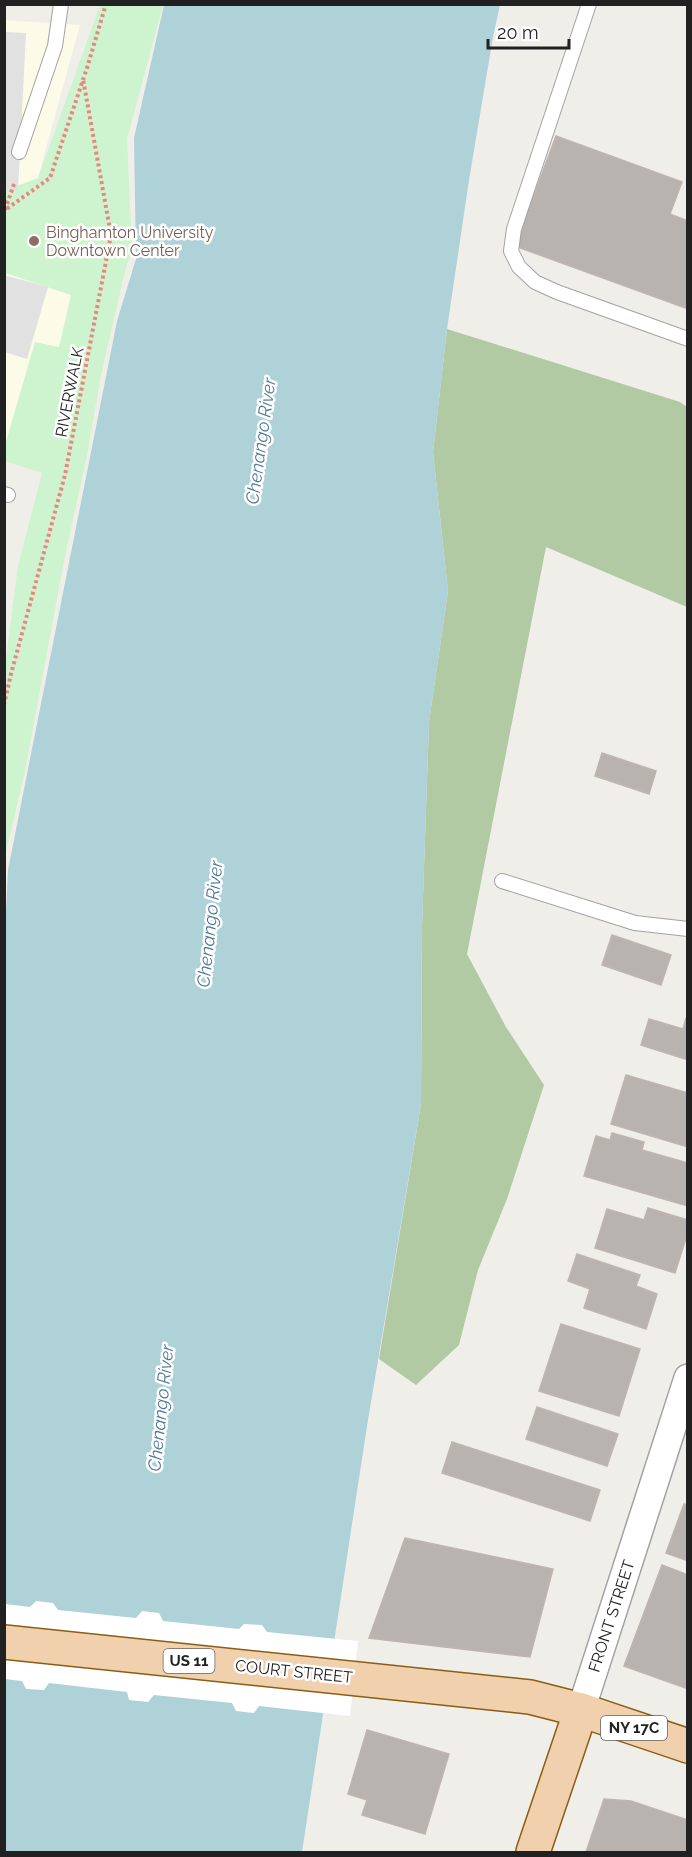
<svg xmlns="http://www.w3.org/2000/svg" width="692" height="1857" font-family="Raleway,sans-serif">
<rect width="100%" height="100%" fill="#f0eee9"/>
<!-- education -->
<path fill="#fcfbe7" d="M4,20l76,5 -56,203 78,25 -46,224 -51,-16z"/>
<!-- forest -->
<path fill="#b1caa3" d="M447,329l233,73 7,5v200l-141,-60 -79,407 39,73 38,58 -37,114 -29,71 -19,75 -43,40 -37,-26 42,-255 1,-178 7,-204 19,-131 -15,-139z"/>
<!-- park -->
<path fill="#cdf4ce" d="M100,5h63l-36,134 5,112 -6,16 -25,108 -14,81 -22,100 -41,220 -19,80v-191l13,-99 24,-93 -37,-12v-16l30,-103 24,5 12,-52 -66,-22v-84h4l29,-11z"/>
<!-- parking -->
<g fill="#e1e1e1">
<path d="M4,32l22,1 -8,157h-13z"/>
<path d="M4,275l44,12 -21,72 -22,-7z"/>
</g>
<!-- water -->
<path fill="#afd1d8" d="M164,5h336l-7,32 -24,143 -22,149 -14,123 15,139 -19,131 -7,204 -1,178 -54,322 -65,426h-297l-1,-896 4,-86 109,-549 19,-62 -2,-121z"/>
<!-- pier -->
<path fill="#fff" d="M36,1601l17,2 5,7 78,8 6,-7 17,2 4,8 76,8 5,-5 18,1 5,7 91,9 -8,75 -91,-10 -5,7 -18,-2 -4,-8 -78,-8 -6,7 -19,-2 -2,-8 -78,-9 -5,7 -18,-1 -4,-8 -17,-2v-75l25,3z"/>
<!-- building -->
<g fill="#b9b3af" stroke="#c0b5ad" stroke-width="1.5">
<path d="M556,136l126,46 -12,32 18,7v88l-173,-63z"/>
<path d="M602,753l54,18 -7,23 -54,-18z"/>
<path d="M612,935l59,20 -10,30 -59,-20z"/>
<path d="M686,1018l2,42 -47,-15 8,-26 34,10z"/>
<path d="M626,1075l62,18v54l-77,-23z"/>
<path d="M612,1133l32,9 -2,8 46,13v43l-104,-30 12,-40 14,4z"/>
<path d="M648,1208l40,12v12l-13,41 -80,-25 12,-39 37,11z"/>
<path d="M577,1254l63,21 -4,11 21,8 -11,35 -62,-21 6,-19 -22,-8z"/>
<path d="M561,1324l79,25 -21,67 -80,-25z"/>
<path d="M537,1407l81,27 -11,32 -81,-27z"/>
<path d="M452,1442l148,48 -10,31 -148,-48z"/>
<path d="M684,1504l4,1v56l-22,-8z"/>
<path d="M405,1538l148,31 -23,88 -161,-19z"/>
<path d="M662,1565l26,10v114l-64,-23z"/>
<path d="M367,1730l82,24 -24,80 -63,-19 5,-15 -19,-6z"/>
<path d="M604,1799l27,2 57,19v32h-102z"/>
</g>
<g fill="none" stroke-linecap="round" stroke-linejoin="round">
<!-- service casing -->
<g stroke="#a2a2a2" stroke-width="16">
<g id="service">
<path d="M589,4l-75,225 -3,22 8,16 16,15 22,10 131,47"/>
<path d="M19,152l36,-106 6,-42"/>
<path d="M4,494l4,1"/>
<path d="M502,881l133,42 53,6"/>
</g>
</g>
<!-- minor casing -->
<g stroke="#a2a2a2" stroke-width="30">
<path id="minor" d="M581,1710l107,-332"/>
</g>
<!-- primary casing -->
<g stroke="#8b5d13" stroke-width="36">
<g id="primary">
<path d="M4,1642l526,55 51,13 107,36"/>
<path d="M533,1852l48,-142"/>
</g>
</g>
<!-- path -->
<g stroke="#e98681" stroke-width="4" stroke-dasharray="3 3" stroke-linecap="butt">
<path d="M14,184l-9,26 45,-32 37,-110 19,-64"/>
<path d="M4,705l7,-31 54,-199 46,-240 -28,-156"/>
</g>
<!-- service -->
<use href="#service" stroke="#fff" stroke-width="14"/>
<!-- minor -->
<use href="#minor" stroke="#fff" stroke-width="27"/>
<!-- primary -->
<use href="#primary" stroke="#f1d0ad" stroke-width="33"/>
</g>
<!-- markers -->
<circle fill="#8d6e63" stroke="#fff" stroke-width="2" cx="34" cy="241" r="6"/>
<g text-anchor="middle" stroke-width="5" stroke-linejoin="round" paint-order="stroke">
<!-- shield labels -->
<g fill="#fff" stroke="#646464" stroke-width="1.5">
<rect x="163.5" y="1649" width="51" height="24" rx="4.5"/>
<rect x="601" y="1716" width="66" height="24" rx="4.5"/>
</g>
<g font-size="15" font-weight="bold" fill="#212121">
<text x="189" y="1666">US 11</text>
<text x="634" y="1733">NY 17C</text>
</g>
<!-- education labels -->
<g font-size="16" fill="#785e54" stroke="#fff" text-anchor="start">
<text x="46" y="238">Binghamton University<tspan x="46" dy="18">Downtown Center</tspan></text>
</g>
<!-- street labels -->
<g font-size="16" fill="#212121" stroke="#fff">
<text transform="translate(69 392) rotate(-79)" y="6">RIVERWALK</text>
<text transform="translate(611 1616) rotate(-72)" y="6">FRONT STREET</text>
<text transform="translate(294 1671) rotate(6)" y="6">COURT STREET</text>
</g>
<!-- water labels -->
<g font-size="18" font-style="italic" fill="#527897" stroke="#fff">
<text transform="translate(261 441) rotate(-82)" y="6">Chenango River</text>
<text transform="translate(210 924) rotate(-84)" y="6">Chenango River</text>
<text transform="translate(161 1408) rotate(-84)" y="6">Chenango River</text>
</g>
</g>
<!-- border -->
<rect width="692" height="1857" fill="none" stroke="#212121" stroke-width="12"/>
<!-- scale -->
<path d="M488 39v9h81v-9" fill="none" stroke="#212121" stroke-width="3"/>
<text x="497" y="39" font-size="18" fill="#212121" stroke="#ffffff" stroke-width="4.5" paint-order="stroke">20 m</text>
</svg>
